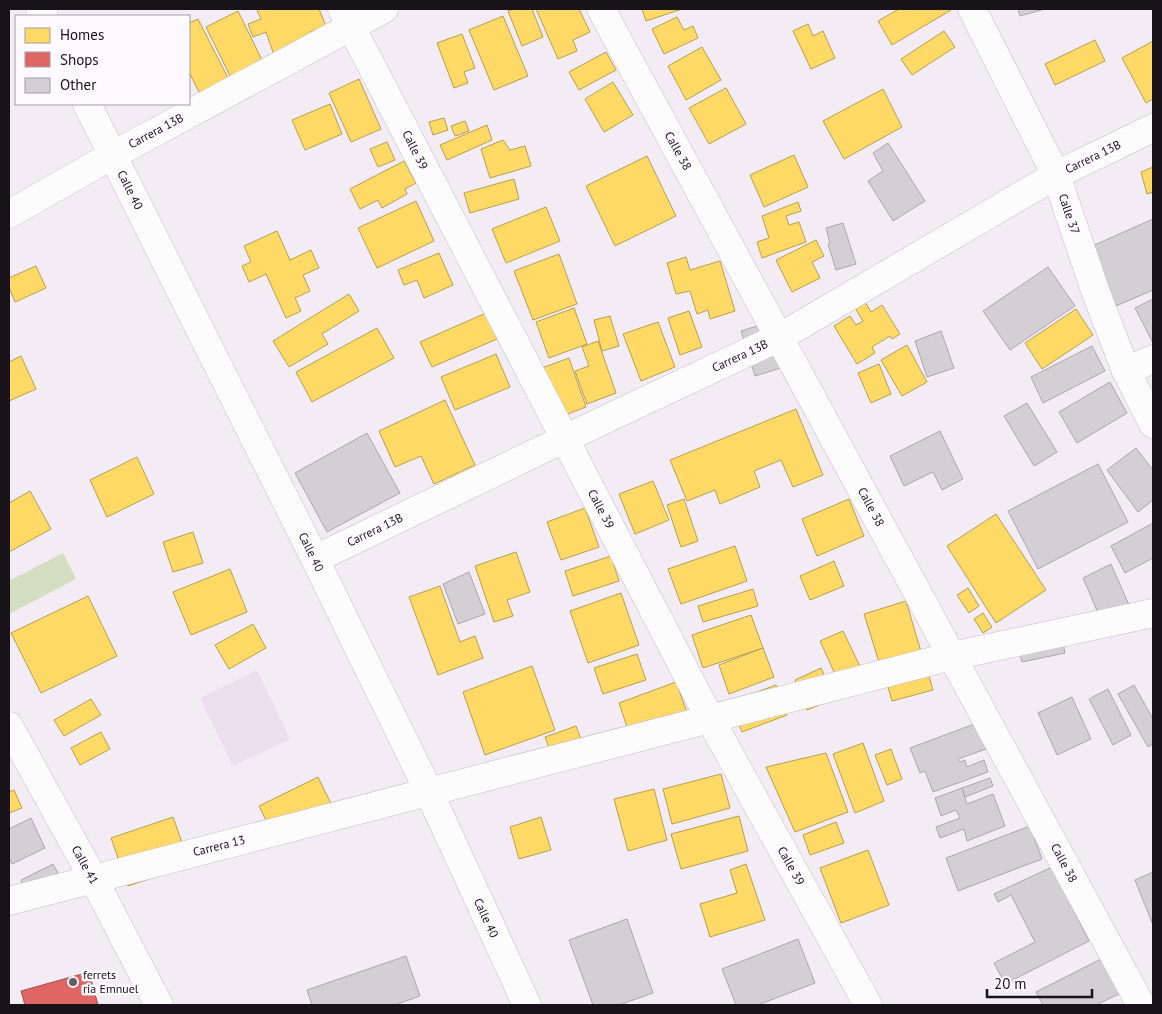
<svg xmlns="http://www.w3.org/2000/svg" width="1162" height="1014" font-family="'PT Sans',sans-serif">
<rect width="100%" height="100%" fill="#f3ecf4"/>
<!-- built -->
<path fill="#ebdfed" d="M257,670l33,69 -57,27 -33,-68z"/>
<!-- green -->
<path fill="#d3dfc0" d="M63,553l13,26 -67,35v-33z"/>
<!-- homes -->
<g fill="#ffd966" stroke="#b99e4f">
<path d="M259,9h60l7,17 -16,6 3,8 -39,15 -8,-23 -13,5 -5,-13 13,-5 -4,-9z"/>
<path d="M514,9h18l11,28 -21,9 -14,-35z"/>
<path d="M536,9h43l11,23 -17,8 4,11 -19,8z"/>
<path d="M642,9h40l-36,12z"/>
<path d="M899,9h51l1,1 -59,35 -14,-24z"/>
<path d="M238,11l26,53 -32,16 -26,-53z"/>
<path d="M503,16l25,60 -34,14 -25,-60z"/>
<path d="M677,17l7,13 9,-4 5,12 -34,16 -12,-25z"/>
<path d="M198,19l31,61 -29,14 -11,-22v-49z"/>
<path d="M808,24l5,12 10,-5 12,27 -24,11 -18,-38z"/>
<path d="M944,31l11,16 -43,28 -11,-16z"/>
<path d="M462,34l13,34 -11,4 4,11 -14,5 -17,-45z"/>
<path d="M1095,40l10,21 -50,24 -10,-21z"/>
<path d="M1153,41v58l-7,4 -24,-45z"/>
<path d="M702,47l19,33 -35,20 -18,-34z"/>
<path d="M606,52l10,18 -37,20 -10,-18z"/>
<path d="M359,79l22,50 -30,13 -22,-49z"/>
<path d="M613,82l20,33 -29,17 -19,-33z"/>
<path d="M726,88l20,36 -37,20 -20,-36z"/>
<path d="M883,89l19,38 -58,32 -21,-38z"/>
<path d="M330,104l12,30 -37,16 -13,-30z"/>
<path d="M444,118l4,12 -15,5 -4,-13z"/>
<path d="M465,121l4,10 -14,5 -4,-10z"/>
<path d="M487,125l5,15 -45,20 -7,-15z"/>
<path d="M503,140l7,10 15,-4 6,20 -41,12 -9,-29z"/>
<path d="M387,142l8,18 -17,7 -8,-18z"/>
<path d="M794,155l14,32 -44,20 -14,-32z"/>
<path d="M647,156l29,60 -61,30 -29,-60z"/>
<path d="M404,161l12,22 -11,6 2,5 -25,14 -4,-8 -18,9 -10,-20z"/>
<path d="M1153,167v25l-6,2 -6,-22z"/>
<path d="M514,179l5,20 -49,14 -6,-20z"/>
<path d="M416,201l18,40 -57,27 -19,-40z"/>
<path d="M798,202l3,9 -15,5 3,9 10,-3 7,20 -44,16 -5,-16 12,-4 -7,-22z"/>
<path d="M546,207l14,34 -54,22 -14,-34z"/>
<path d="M277,231l13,29 21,-10 8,18 -16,7 7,16 -15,7 6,13 -15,7 -20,-44 -17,8 -7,-16 9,-4 -7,-16z"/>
<path d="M816,240l8,16 -12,6 8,16 -28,14 -16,-32z"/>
<path d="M439,253l14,32 -29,13 -7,-18 -13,5 -6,-15z"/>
<path d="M559,254l18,50 -44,16 -19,-49z"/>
<path d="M686,257l4,13 30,-9 15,50 -25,8 -2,-9 -11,4 -7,-23 -14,3 -9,-31z"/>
<path d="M36,266l10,22 -31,14 -6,-15v-9z"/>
<path d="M349,294l10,17 -37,23 6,10 -39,23 -16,-26z"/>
<path d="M865,302l6,10 11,-7 18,29 -8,5 -2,-3 -18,11 3,6 -18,11 -23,-38 16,-10 6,9 7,-4 -8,-13z"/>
<path d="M574,308l13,36 -38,14 -13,-36z"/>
<path d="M1076,309l17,26 -51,34 -17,-26z"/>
<path d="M689,311l13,36 -22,8 -12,-37z"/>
<path d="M486,313l11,26 -65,28 -12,-25z"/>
<path d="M610,316l9,30 -17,5 -8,-31z"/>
<path d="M658,322l17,45 -34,14 -18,-47z"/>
<path d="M377,328l17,30 -82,44 -16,-30z"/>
<path d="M598,341l18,52 -29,11 -12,-33 14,-5 -7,-19z"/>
<path d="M907,345l20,37 -25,14 -21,-36z"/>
<path d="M496,354l14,33 -55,23 -14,-33z"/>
<path d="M21,356l15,33 -27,12v-39z"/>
<path d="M569,358l17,49 -26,10 -18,-49z"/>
<path d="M879,364l12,30 -20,9 -13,-30z"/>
<path d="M445,400l30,65 -41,19 -13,-28 -26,11 -16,-36z"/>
<path d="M796,409l27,66 -30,12 -12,-27 -27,11 6,16 -40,17 -5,-14 -28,11 -17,-41z"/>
<path d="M137,457l17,37 -47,23 -17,-37z"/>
<path d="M653,481l16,39 -34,14 -16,-40z"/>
<path d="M30,491l21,38 -42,23v-49z"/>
<path d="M684,499l14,42 -17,6 -14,-42z"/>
<path d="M849,499l15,37 -47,20 -15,-37z"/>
<path d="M585,508l14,39 -38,13 -14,-38z"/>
<path d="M996,514l50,76 -50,33 -49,-77z"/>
<path d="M193,532l10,31 -30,9 -10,-30z"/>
<path d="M735,546l12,35 -66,23 -13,-35z"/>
<path d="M516,552l14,40 -23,8 6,16 -19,6 -19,-56z"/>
<path d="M611,556l8,25 -46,15 -8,-25z"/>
<path d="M834,561l10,25 -34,14 -10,-24z"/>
<path d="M230,569l17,43 -56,23 -18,-43z"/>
<path d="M440,586l20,56 15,-6 8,22 -45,17 -29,-78z"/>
<path d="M968,588l11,18 -10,7 -12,-18z"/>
<path d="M753,589l5,17 -55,16 -5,-16z"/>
<path d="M621,593l18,52 -51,18 -18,-52z"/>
<path d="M88,596l29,60 -76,37 -30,-60z"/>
<path d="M906,601l19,64 -41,13 -20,-64z"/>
<path d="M983,613l9,14 -9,6 -9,-14z"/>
<path d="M751,615l12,33 -60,20 -11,-33z"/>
<path d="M253,624l13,24 -37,21 -14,-24z"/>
<path d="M843,631l25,52 -24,11 -24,-53z"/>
<path d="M763,648l11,29 -45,17 -10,-29z"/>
<path d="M637,654l9,26 -43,14 -9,-26z"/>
<path d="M532,666l23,64 -70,25 -22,-63z"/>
<path d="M821,668l13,31 -27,11 -12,-30z"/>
<path d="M929,676l4,14 -41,11 -4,-14z"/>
<path d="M676,682l18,50 -61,13 -14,-42z"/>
<path d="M776,685l11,30 -45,17 -12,-30z"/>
<path d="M91,699l10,16 -37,21 -10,-16z"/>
<path d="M576,726l10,27 -31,11 -10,-27z"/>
<path d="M101,732l9,17 -30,16 -9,-17z"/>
<path d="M863,743l21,58 -29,12 -22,-59z"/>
<path d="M891,749l11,30 -15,6 -12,-30z"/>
<path d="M826,753l22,59 -53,20 -29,-65z"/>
<path d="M721,774l9,34 -58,16 -9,-35z"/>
<path d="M318,777l19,39 -59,29 -19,-39z"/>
<path d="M654,789l13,51 -39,11 -14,-52z"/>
<path d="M14,790l8,18 -13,5v-21z"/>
<path d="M739,816l9,35 -67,18 -10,-35z"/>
<path d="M173,817l17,48 -62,21 -17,-48z"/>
<path d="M541,817l10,33 -32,9 -9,-32z"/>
<path d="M836,822l8,21 -34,12 -7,-20z"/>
<path d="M868,850l21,55 -48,18 -21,-55z"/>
<path d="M746,864l19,56 -55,17 -10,-33 37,-11 -7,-23z"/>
</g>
<!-- shops -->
<path fill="#e06666" stroke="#a44d4f" d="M89,972l9,33h-73l-4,-14z"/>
<!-- building -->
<g fill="#d4cfd5" stroke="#aca7ad">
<path d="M1018,9h27l-25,7z"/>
<path d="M888,143l37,58 -32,20 -25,-40 15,-10 -10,-18z"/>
<path d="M1153,219v71l-37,16 -26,-59z"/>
<path d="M843,223l13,41 -20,6 -8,-26 2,-1 -4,-15z"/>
<path d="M1048,267l27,39 -65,44 -27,-39z"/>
<path d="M1153,299v44l-18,-35z"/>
<path d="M770,322l14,45 -29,9 -14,-45z"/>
<path d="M941,331l13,37 -27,9 -12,-36z"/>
<path d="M1092,346l13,25 -62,32 -12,-26z"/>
<path d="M1110,382l17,31 -50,30 -18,-31z"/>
<path d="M1027,403l30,49 -23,14 -30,-50z"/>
<path d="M940,431l23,48 -21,11 -9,-18 -29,14 -14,-30z"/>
<path d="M367,433l33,60 -73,39 -32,-59z"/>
<path d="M1136,448l17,22v30l-15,12 -31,-42z"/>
<path d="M1098,464l30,58 -90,47 -30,-58z"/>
<path d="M1153,523v35l-28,15 -14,-27z"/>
<path d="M1111,564l25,57 -29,13 -24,-56z"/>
<path d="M469,572l16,42 -27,10 -15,-40z"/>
<path d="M1061,632l4,21 -43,9 -5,-20z"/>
<path d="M1134,685l19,34v25l-5,3 -30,-53z"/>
<path d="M1108,689l23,46 -18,10 -24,-46z"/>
<path d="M1072,697l19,42 -34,16 -19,-42z"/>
<path d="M977,723l9,26 -28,10 2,3 5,-2 2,7 17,-7 4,12 -55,20 -8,-21 -5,2 -10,-25z"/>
<path d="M990,778l3,8 -28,11 -3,-9z"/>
<path d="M962,788l5,16 26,-10 12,32 -38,15 -3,-12 -24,9 -4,-11 24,-9 -4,-8 -15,6 -6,-18z"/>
<path d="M31,818l14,30 -33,16 -3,-7v-28z"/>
<path d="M1030,826l12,33 -84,32 -12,-33z"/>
<path d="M53,864l12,22 -33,17 -11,-23z"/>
<path d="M1052,867l37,74 -84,43 -11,-21 41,-21 -24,-47 -13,7 -4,-8z"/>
<path d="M1153,872v53l-18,-45z"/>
<path d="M627,919l26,74 -34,12h-26l-24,-65z"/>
<path d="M798,939l17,44 -57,22h-22l-14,-36z"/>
<path d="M406,956l14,40 -25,9h-83l-5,-15z"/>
<path d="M1103,958l18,35 -25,12h-53l-7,-13z"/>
</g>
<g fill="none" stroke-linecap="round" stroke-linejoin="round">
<!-- minor casing -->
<g stroke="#c4bfc5" stroke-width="29">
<g id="minor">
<path d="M40,9l4,7"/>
<path d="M342,9l368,710 158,286"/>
<path d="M601,9l540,996"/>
<path d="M972,9l84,166 40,118 30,78 27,53"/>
<path d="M87,104l228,455 114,233 98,213"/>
<path d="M9,214l104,-59 271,-146"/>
<path d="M1126,371l27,-12"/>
<path d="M315,559l249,-120 216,-102 276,-162 97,-47"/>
<path d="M9,726l84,152 66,127"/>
<path d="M9,901l943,-245 201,-43"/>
</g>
</g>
<!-- minor -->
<use href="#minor" stroke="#fdfcfd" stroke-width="28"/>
</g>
<!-- markers -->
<circle fill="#645f65" stroke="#fef9ff" stroke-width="2" cx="73" cy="982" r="5"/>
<g text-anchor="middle" stroke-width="5" stroke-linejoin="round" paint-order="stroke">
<!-- street labels -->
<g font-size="12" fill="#171318" stroke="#fef9ff">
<text transform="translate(156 131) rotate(-28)" y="4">Carrera 13B</text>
<text transform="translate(415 150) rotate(63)" y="4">Calle 39</text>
<text transform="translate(678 151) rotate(61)" y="4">Calle 38</text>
<text transform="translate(1093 157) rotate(-26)" y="4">Carrera 13B</text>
<text transform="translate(130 190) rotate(63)" y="4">Calle 40</text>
<text transform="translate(1069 214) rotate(71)" y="4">Calle 37</text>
<text transform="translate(740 356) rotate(-25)" y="4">Carrera 13B</text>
<text transform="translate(871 507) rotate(62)" y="4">Calle 38</text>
<text transform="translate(601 509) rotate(62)" y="4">Calle 39</text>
<text transform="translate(375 530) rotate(-26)" y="4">Carrera 13B</text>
<text transform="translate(311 552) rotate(64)" y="4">Calle 40</text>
<text transform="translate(219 846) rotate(-14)" y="4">Carrera 13</text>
<text transform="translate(1064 863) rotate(62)" y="4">Calle 38</text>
<text transform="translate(85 865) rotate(61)" y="4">Calle 41</text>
<text transform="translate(791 866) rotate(61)" y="4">Calle 39</text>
<text transform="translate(486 918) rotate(65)" y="4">Calle 40</text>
</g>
<!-- poi labels -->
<g font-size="12" fill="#171318" stroke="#fef9ff" text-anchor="start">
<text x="83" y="979">ferrets<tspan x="83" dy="14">ria Emnuel</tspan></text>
</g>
</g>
<!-- border -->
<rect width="1162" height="1014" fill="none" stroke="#171318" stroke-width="20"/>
<!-- legend -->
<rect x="15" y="15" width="175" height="90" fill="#fef9ff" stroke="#a29da3"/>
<rect x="25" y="28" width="25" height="15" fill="#ffd966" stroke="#a29da3"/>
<text x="60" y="40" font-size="15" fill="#171318">Homes</text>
<rect x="25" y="52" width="25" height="15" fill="#e06666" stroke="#a29da3"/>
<text x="60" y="65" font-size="15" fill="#171318">Shops</text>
<rect x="25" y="78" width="25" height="15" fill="#d4cfd5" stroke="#a29da3"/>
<text x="60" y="90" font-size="15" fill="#171318">Other</text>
<!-- scale -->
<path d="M987 989v8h105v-8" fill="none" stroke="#171318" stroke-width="2.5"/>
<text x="994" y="989" font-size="15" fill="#171318" stroke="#fef9ff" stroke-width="4" paint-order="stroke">20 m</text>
</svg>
